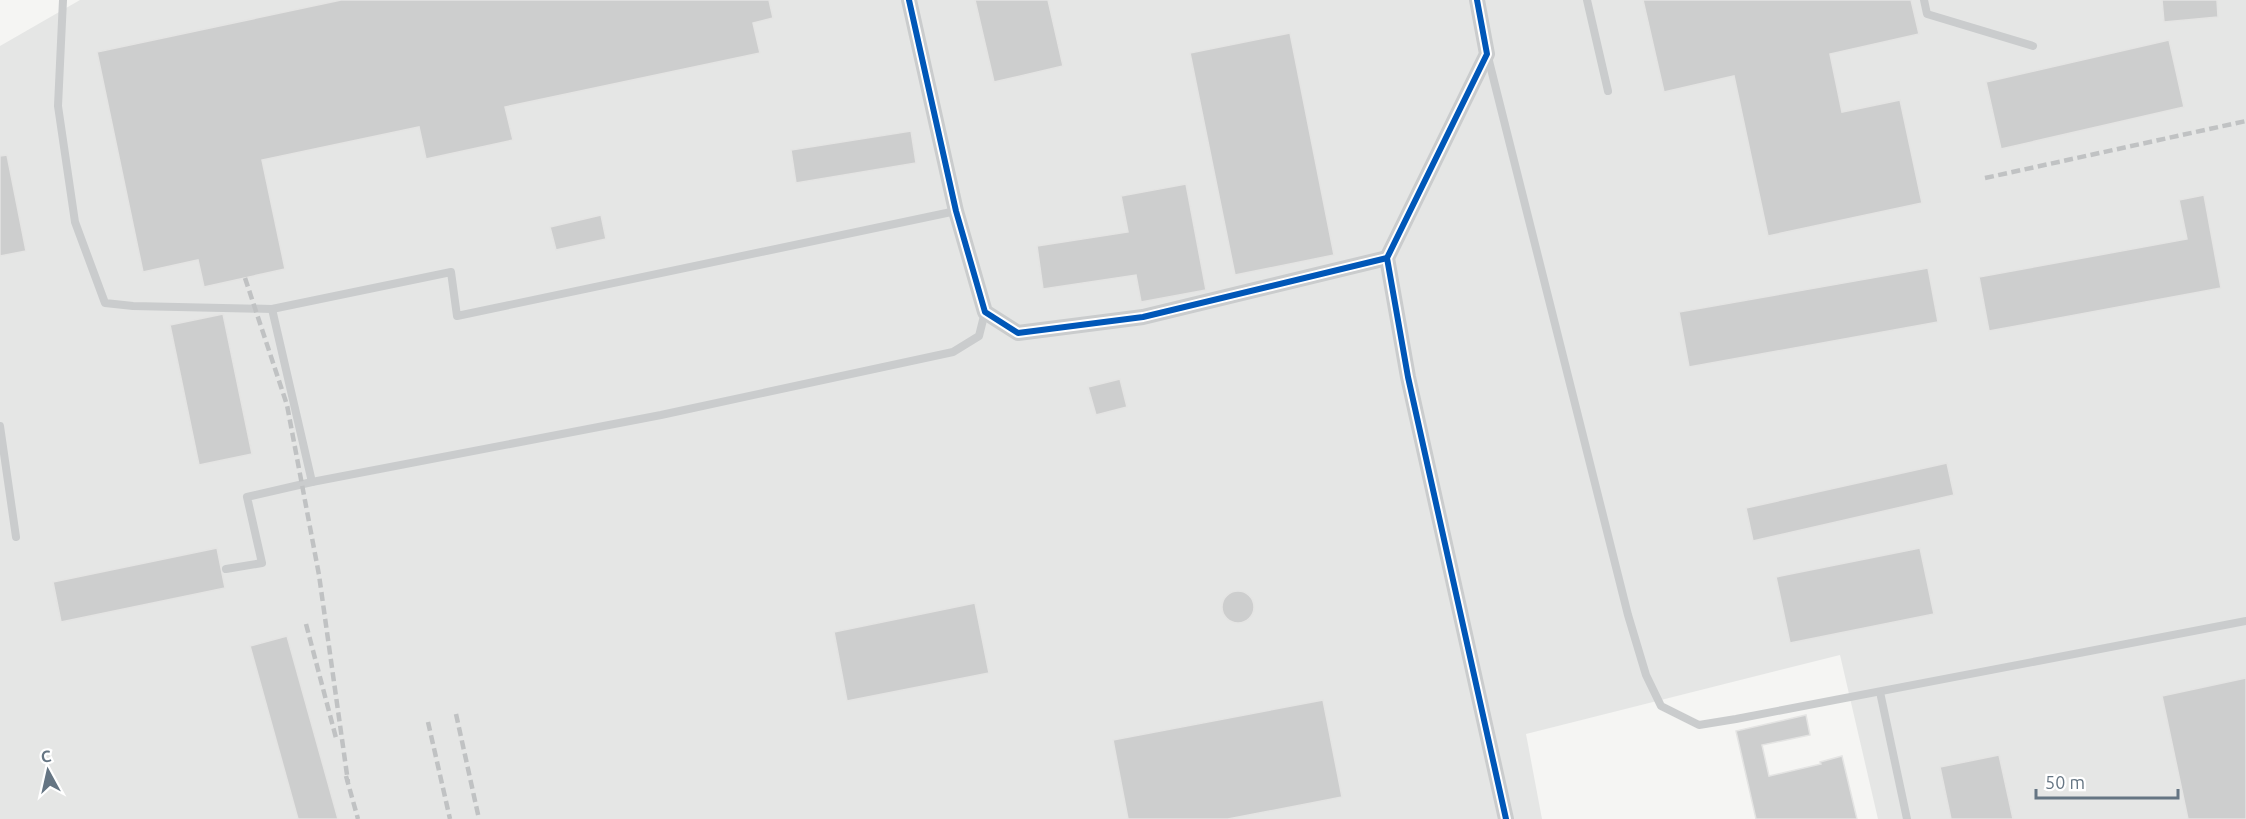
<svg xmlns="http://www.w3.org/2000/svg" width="2246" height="819" font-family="Ubuntu,sans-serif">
<rect width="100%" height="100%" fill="#f5f5f3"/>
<!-- built -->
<path fill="#e5e6e5" d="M80,0h2166v819h-368l-38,-164 -314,79 16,85h-1542v-773z"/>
<!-- building -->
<g fill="#cdcece" stroke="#e4e4e3" stroke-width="1.5">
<path d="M341,0h428l4,18 -20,5 7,30 -255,54 8,33 -87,19 -7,-32 -157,33 23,109 -81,18 -6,-27 -55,12 -46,-220z"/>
<path d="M975,0h73l15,66 -69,16z"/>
<path d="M1643,0h268l8,34 -89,20 12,58 58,-12 22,103 -154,33 -34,-160 -70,16z"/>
<path d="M2162,0h55l1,17 -54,5z"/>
<path d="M1290,33l44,222 -99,20 -45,-222z"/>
<path d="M2169,40l15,67 -183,42 -15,-67z"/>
<path d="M911,131l5,32 -120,20 -5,-33z"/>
<path d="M7,155l19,96 -26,5v-100z"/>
<path d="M1186,184l20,106 -65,12 -5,-27 -93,14 -6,-43 91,-14 -7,-36z"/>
<path d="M2204,195l17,93 -232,43 -10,-54 208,-38 -8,-39z"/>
<path d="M601,215l5,24 -50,11 -6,-23z"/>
<path d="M1928,268l10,54 -249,45 -10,-55z"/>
<path d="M223,314l29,140 -53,11 -29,-140z"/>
<path d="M1120,379l7,28 -31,8 -8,-28z"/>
<path d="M1947,463l7,32 -201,46 -7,-33z"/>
<path d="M217,548l8,40 -164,34 -8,-40z"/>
<path d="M1920,548l14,66 -144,29 -14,-66z"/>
<circle cx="1238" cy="607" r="16"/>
<path d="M975,603l14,70 -142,28 -13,-69z"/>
<path d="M287,636l51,183h-40l-48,-173z"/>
<path d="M2246,678v141h-58l-26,-123z"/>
<path d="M1323,700l19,97 -114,22h-100l-15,-79z"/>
<path d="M1806,715l4,20 -48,10 7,31 52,-12 -1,-2 22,-6 15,63h-101l-20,-88z"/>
<path d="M1999,755l14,64h-62l-11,-52z"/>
</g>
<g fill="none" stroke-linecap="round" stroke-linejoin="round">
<!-- service -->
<g stroke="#cacccd" stroke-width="8">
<path d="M63,0l-5,106 17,116 30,81 28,3 139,3 179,-37 6,44 499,-105"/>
<path d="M1587,0l21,91"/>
<path d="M1924,0l3,14 106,32"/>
<path d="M1488,57l140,558 18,60 15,31 38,19 37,-6 510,-98"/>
<path d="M272,309l40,173 349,-67 292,-63 26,-16 6,-24"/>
<path d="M0,426l16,111"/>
<path d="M226,569l36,-6 -15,-66 65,-15"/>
<path d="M1880,692l27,127"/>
</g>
<!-- minor -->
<g stroke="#cacccd" stroke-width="16">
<path d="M909,0l47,211 29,101 33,21 125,-16 244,-59"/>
<path d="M1477,0l10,54 -100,204 21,119 98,442"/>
</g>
<!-- rail -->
<g stroke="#c0c2c3" stroke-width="4.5" stroke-dasharray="9 4.5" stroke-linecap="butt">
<path d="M1985,178l261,-57"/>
<path d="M245,278l42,127 32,170 29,207"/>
<path d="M306,624l30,114"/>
<path d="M456,714l23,105"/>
<path d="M428,722l22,97"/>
<path d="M346,776l12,43"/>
</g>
<!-- cycleway casing -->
<g stroke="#fff" stroke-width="10">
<g id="cycleway">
<path d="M909,0l47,211 29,101 33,21 125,-16 244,-59"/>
<path d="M1477,0l10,54 -100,204 21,119 98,442"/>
</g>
</g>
<!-- cycleway -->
<use href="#cycleway" stroke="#0057b8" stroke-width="6"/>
</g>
<!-- north arrow -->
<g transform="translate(48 771) rotate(352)" stroke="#ffffff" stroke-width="4.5" paint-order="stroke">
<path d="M0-4.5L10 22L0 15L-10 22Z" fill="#657583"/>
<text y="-9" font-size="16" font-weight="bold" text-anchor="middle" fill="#657583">С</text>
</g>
<!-- scale -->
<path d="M2036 789v9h142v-9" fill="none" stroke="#657583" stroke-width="3"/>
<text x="2045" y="789" font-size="18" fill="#657583" stroke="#ffffff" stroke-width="4.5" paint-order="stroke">50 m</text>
</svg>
